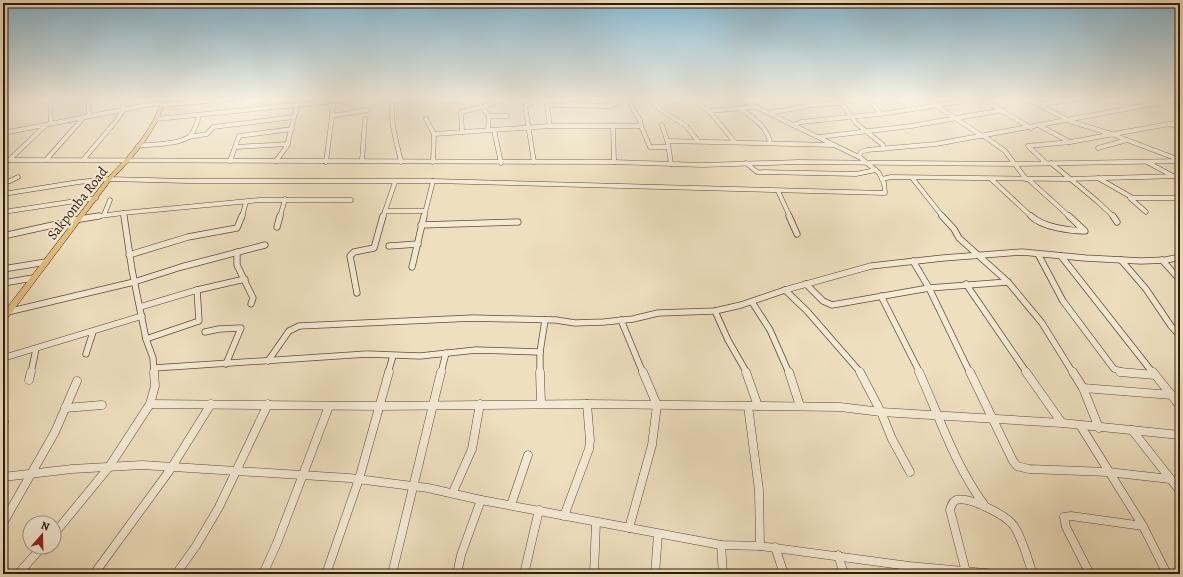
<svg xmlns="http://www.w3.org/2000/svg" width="1183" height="577" font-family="Alegreya,serif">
<rect width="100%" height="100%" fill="#eedfbe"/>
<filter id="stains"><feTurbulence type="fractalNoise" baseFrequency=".005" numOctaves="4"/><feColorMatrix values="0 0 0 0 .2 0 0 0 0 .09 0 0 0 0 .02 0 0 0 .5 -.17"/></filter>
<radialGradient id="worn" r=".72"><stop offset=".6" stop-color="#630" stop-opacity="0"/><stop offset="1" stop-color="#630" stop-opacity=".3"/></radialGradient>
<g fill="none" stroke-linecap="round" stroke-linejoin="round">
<!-- minor-far2 casing -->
<g stroke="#5f4b37" stroke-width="5">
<g id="minor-far2">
<path d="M50,99l1,25"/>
<path d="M88,99l1,17"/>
<path d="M394,99c-6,19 3,43 7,63"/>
<path d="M651,99v2l10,9 25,16 12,15"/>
<path d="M692,99l17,12 25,30"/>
<path d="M869,99l12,15"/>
<path d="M899,99l14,10"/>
<path d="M927,99l55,37"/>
<path d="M982,99l49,29"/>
<path d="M1028,99l42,22 41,13 69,26"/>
<path d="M3,101l11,-2"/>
<path d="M455,101l4,-2"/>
<path d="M840,101l16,22 27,22v4"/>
<path d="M748,102l10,-3"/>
<path d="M571,104l10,-5"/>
<path d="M162,105l69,-6"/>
<path d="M1039,105l37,-6"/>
<path d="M482,107l7,9 -1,14"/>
<path d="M740,109c13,9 26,16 30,33"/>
<path d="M709,111l47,-4"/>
<path d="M768,113l45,-8 28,-2"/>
<path d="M332,116l36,-6"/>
<path d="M489,116h18"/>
<path d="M156,119l198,-20"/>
<path d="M426,119l8,15 -1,28"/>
<path d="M1170,124l10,4"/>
<path d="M613,125l1,37"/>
<path d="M662,125l6,18 3,21"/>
<path d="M793,125l8,-3 87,-9 88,-14"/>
<path d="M550,126l-3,-19 2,-2 61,1 16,-7"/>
<path d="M641,126l9,21h18"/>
<path d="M1040,126l30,16"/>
<path d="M494,130l7,33"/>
<path d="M462,132l-1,-20 21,-5 21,-8"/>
<path d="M3,133l160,-31"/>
<path d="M434,134l116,-8h91l-1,-6 -9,-14 1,-2"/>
<path d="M984,136l21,15 21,28"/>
<path d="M189,137l18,-3 6,-7 81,-10"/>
<path d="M819,137l92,-11 92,-16"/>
<path d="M668,141l165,4"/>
<path d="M138,146c14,-2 41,-1 52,-10 5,-5 7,-14 9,-20"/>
<path d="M236,147l52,-3"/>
<path d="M1098,148l29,-8"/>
<path d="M859,156l2,-4 6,-2 69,-6 244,-45"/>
<path d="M3,160l611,2 89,3 95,-3 216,2 166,-3"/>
<path d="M9,160l37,-35"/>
<path d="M46,160l38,-43"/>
<path d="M83,160l33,-39 8,-12 -1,-10"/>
<path d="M230,161l9,-25 53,-7"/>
<path d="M276,161l11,-15 10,-41"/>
<path d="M362,161l3,-42"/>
<path d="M326,162l8,-61"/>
<path d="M534,162l-9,-56 15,-7"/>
<path d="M1147,162l24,13"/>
<path d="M746,163l11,9 99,2 20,-4"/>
<path d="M1046,163l-18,-17 42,-4 110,-20"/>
<path d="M1051,163l46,38 17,16"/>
<path d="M1098,178l35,20h47"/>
<path d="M882,179l9,-2 176,2 113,-3"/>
<path d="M913,179l30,38"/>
<path d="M991,179l41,38"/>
<path d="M1028,179l42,38"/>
<path d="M3,182l7,-1 8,-4"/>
<path d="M778,191l12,26"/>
<path d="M3,194l76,-12 30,-3 78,2h246l452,12 -1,-10 -5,-10 -18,-15 -105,-51 -13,-8"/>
<path d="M1130,198l16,14"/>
<path d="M385,211h40"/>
<path d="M3,212l93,-14"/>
<path d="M123,213l137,-13h91"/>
<path d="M104,215l6,-15"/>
<path d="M92,217l31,-4 1,4"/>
<path d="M242,217l4,-15"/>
<path d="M280,217l5,-18"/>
<path d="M383,217l12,-35"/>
<path d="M424,217l9,-36"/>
</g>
</g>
<!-- minor-far1 casing -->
<g stroke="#5f4b37" stroke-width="7">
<g id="minor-far1">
<path d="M124,216l8,54 14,69 7,19 1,15"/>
<path d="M789,216l8,18"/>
<path d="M942,216l12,13 5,9 49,44 34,41 31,50"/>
<path d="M1031,216c11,11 39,15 54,15l-16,-15"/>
<path d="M1113,216l4,6"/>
<path d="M421,225l97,-3"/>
<path d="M277,227l3,-11"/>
<path d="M3,236l77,-17 19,-3"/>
<path d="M389,246l29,-2"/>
<path d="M237,252v13l16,33 -2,6"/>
<path d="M1038,254l25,47 51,68 14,4"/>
<path d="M129,255l59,-18 49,-9 5,-12"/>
<path d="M1061,256l92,117"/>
<path d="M1121,260l25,29 25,37 9,10"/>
<path d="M1162,260l18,20"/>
<path d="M913,261l16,27 41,85"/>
<path d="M412,267l12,-51"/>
<path d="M3,269l43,-7"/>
<path d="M3,283l30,-5"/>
<path d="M806,284l17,17 9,4 97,-17 79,-6"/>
<path d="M966,284l61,89"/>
<path d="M785,290l22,21 54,62"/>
<path d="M357,293l-7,-37 4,-4 20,-4 9,-32"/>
<path d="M881,296l39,77"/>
<path d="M752,302l18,28 19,43"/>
<path d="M140,307l57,-17 48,-11"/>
<path d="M715,311l13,29 19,33"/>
<path d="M3,313l131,-31 47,-15 84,-22"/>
<path d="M621,320l22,53"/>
<path d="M205,332l14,-3 22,-1 -15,36"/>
<path d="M146,339l53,-18 -2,-31"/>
<path d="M86,354l7,-22"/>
<path d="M3,358l139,-42"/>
<path d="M268,361l21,-30 10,-5 174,-8 83,2 19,3 29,-1 29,-3 25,-6 57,-2 26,-6 44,-15 86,-24 72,-8 79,-6 63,6 56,3 25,-1 14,-3"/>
<path d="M154,368l213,-14 53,2 56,-6 64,2"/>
<path d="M31,373l5,-24"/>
<path d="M388,373l5,-17"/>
<path d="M441,373l5,-20"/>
<path d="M540,373v-21l5,-32"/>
</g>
</g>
<!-- minor casing -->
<g stroke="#5f4b37" stroke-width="9">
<g id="minor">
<path d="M540,372l1,32"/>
<path d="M746,372l12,34"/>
<path d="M789,372l11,34"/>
<path d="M860,372l21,40 11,27 18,33"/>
<path d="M919,372c22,48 34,90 66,134"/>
<path d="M970,372l43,89 4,5 12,3 79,3 62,7"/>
<path d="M1026,372l36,51"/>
<path d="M1073,372l10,16 16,40"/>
<path d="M1120,372l35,3"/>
<path d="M1153,372l27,34"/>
<path d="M29,380l2,-8"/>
<path d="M1083,388l89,7"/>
<path d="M150,404l230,2 207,-2 253,3 41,5 181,11 118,12"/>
<path d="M748,406l11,84 1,56"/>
<path d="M65,408l37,-3"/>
<path d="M3,425l1,-3"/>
<path d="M1080,425l63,101 24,48"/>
<path d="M1132,430l48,61"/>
<path d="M3,477l69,-8 70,-4 207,13 79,10 53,12 240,45 39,1 149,20 87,8"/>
<path d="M453,492l19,-43 8,-45"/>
<path d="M511,505l17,-50"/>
<path d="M564,516l25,-67 1,-9 -3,-36"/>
<path d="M3,523l52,-91 22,-51"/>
<path d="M629,528l23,-83 5,-40 -14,-33"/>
<path d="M54,534l55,-67 41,-63 5,-18 -1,-14"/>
<path d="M721,545l2,29"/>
<path d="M775,547l9,27"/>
<path d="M838,555l6,19"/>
<path d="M966,572l-16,-62c1,-4 2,-8 6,-10 13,-4 50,15 58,26 9,14 13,32 19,48"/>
<path d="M18,574l24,-27"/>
<path d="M94,574l76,-104 41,-66"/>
<path d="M176,574l20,-28 23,-39 49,-103"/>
<path d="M263,574l14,-31 52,-137"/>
<path d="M326,574l33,-95 30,-107"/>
<path d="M392,574l49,-202"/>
<path d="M457,574l4,-19 20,-55"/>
<path d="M524,574l15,-64"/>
<path d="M594,574l2,-52"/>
<path d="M655,574l3,-40"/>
<path d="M1090,574l-24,-47 -2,-10 7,-1 72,10"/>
</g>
</g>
<!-- major casing -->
<g stroke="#2f1a0a" stroke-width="1">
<path id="major" d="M162,99h4c-9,32 -32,58 -55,81l-105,140 -3,1v-8l104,-135c23,-23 45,-47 55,-79z"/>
</g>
<!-- minor-far2 -->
<use href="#minor-far2" stroke="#f4ead5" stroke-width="4"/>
<!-- minor-far1 -->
<use href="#minor-far1" stroke="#f4ead5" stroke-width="5.5"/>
<!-- minor -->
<use href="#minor" stroke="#f4ead5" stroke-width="8"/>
<!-- major -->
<use href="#major" fill="#e7c07f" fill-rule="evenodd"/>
</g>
<!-- sky -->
<linearGradient id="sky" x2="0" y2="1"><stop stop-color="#88b8d2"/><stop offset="0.55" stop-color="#f7f1e2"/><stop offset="1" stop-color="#f7f1e2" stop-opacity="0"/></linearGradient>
<rect width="1183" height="180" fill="url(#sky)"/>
<g text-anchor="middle" stroke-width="4" stroke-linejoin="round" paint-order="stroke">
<!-- street labels -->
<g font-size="14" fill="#2f1a0a" stroke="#f4ead5">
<text transform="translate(77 203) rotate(-52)" y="5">Sakponba Road</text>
</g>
</g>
<!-- margin -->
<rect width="1183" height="577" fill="none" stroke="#eedfbe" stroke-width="16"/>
<rect x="4" y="4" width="1175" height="569" fill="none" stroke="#2f1a0a" stroke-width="2"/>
<rect x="8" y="8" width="1167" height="561" fill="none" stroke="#2f1a0a"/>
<!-- north arrow -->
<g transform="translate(42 535) rotate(20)"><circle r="19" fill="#f4ead5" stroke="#a59784"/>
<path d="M0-3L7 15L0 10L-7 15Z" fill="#8f2418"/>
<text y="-6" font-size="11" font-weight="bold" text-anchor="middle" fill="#2f1a0a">N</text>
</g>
<rect width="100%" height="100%" filter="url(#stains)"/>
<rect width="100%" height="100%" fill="url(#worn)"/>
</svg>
